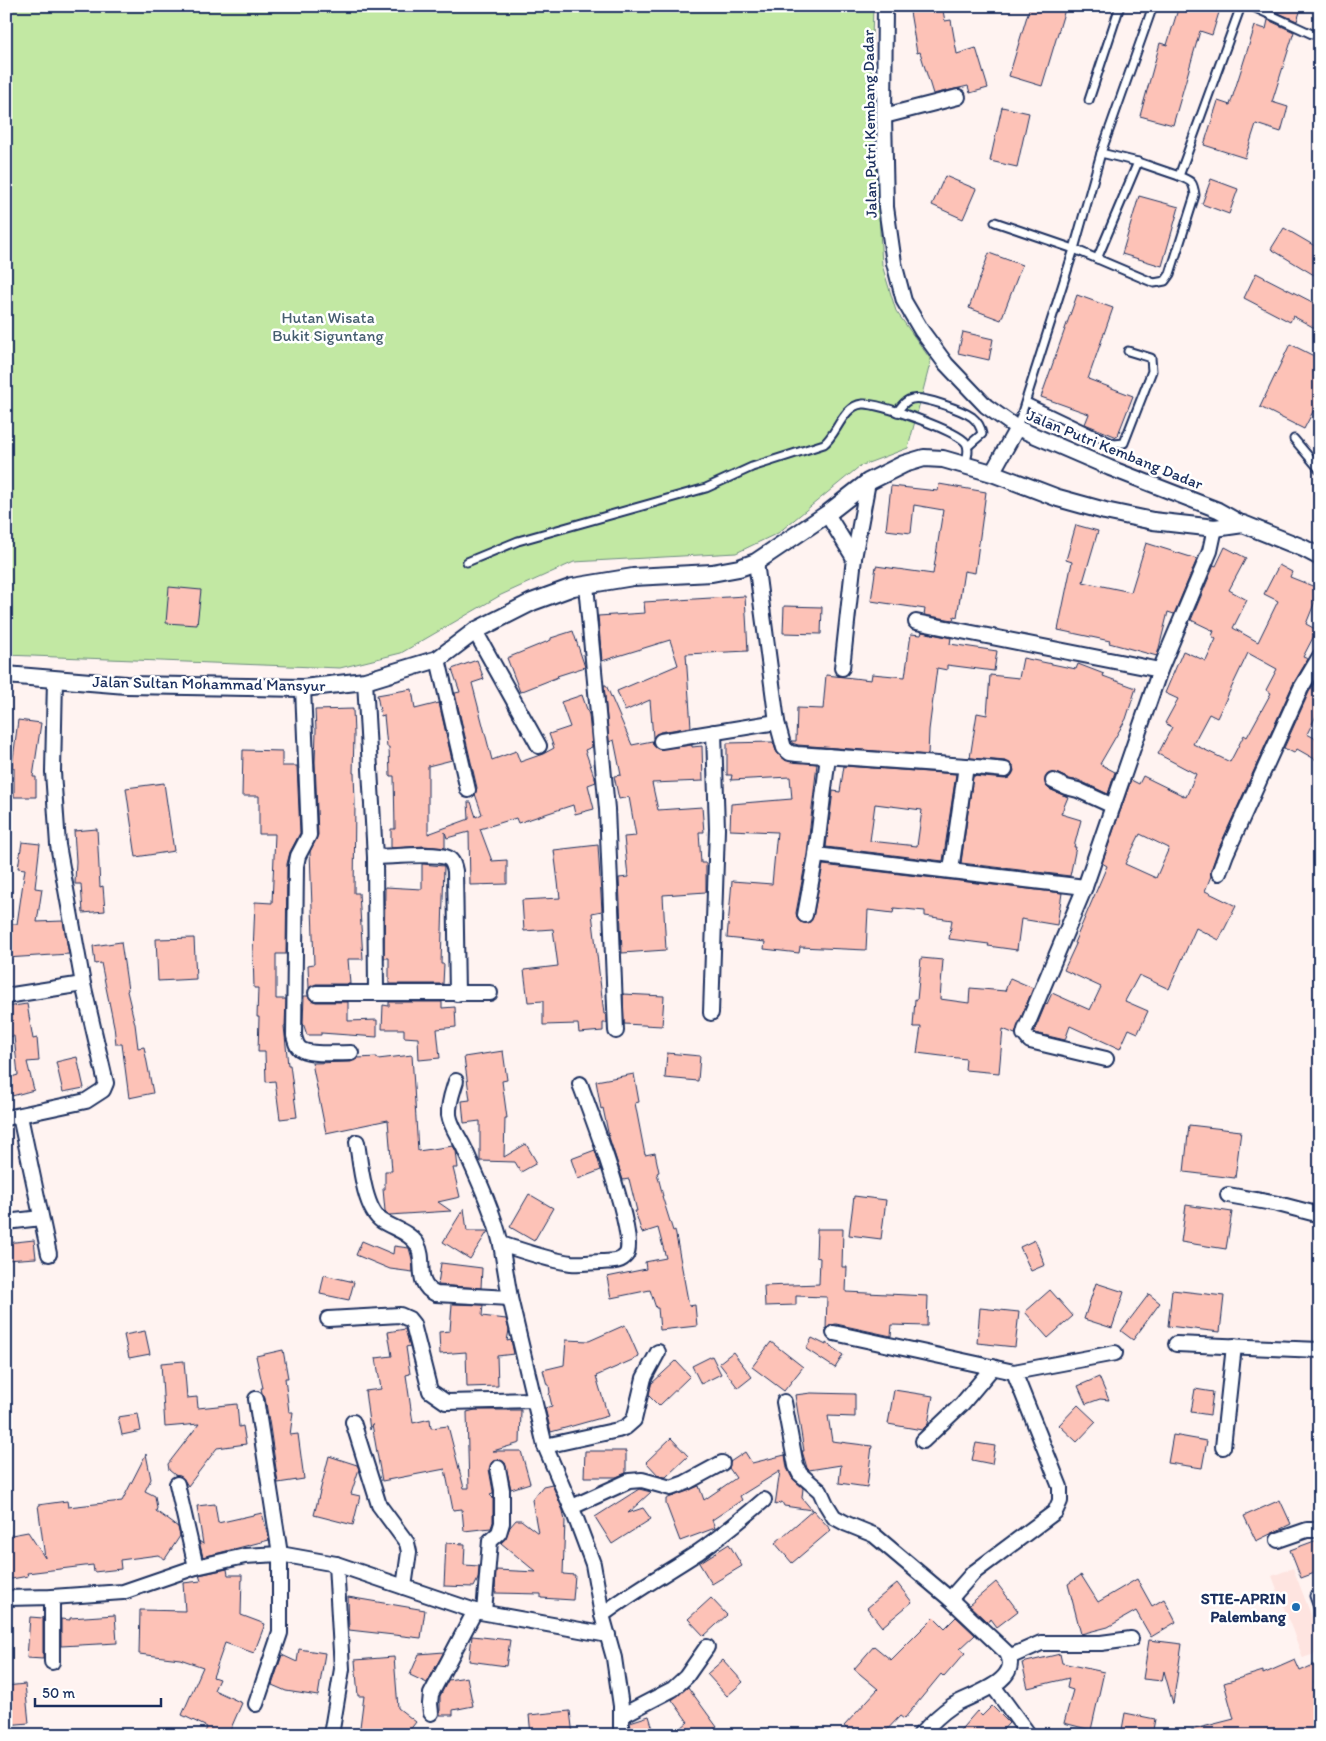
<svg xmlns="http://www.w3.org/2000/svg" width="1326" height="1741" font-family="Itim,sans-serif">
<rect width="100%" height="100%" fill="#fff3f1"/>
<filter id="ink" filterUnits="userSpaceOnUse"><feTurbulence type="fractalNoise" baseFrequency=".02" numOctaves="2"/><feDisplacementMap in="SourceGraphic" scale="10" xChannelSelector="R" yChannelSelector="G"/><feConvolveMatrix kernelMatrix="1 2 1 2 8 2 1 2 1" color-interpolation-filters="sRGB"/></filter>
<g filter="url(#ink)">
<!-- built -->
<path fill="#fee4e0" d="M1293,1568l27,70v14l-17,6 -31,-82z"/>
<!-- green -->
<path fill="#c2e8a3" stroke="#6e8c80" d="M6,6h867l-2,70 11,189 14,46 35,49 -23,88 -48,18 -82,67 -42,20 -162,9 -73,33 -100,58 -61,15 -334,-13z"/>
<!-- building -->
<g fill="#fdc2b7" stroke="#1b2f5e" fill-rule="evenodd">
<path d="M909,6h33l3,15 6,-1 6,34 19,-6 12,40 -18,5 -2,-7 -35,8 -13,-42 -3,1z"/>
<path d="M1030,6h36l-24,80 -33,-10z"/>
<path d="M1179,6h42l-9,29 -12,-4 -27,94 -33,-9 20,-73 7,2z"/>
<path d="M1273,6h29l-5,15 -25,-11z"/>
<path d="M1268,20l26,12 -22,70 16,5 -7,25 -25,-8 -11,34 -41,-13 14,-44 12,4 25,-79 11,3z"/>
<path d="M1002,107l27,6 -12,54 -27,-6z"/>
<path d="M945,176l31,13 -13,30 -31,-14z"/>
<path d="M1211,179l27,10 -9,25 -27,-10z"/>
<path d="M1139,196l40,11 -17,59 -40,-12z"/>
<path d="M1284,228l36,21v17l-6,9 -43,-26z"/>
<path d="M989,253l33,12 -21,55 -32,-12z"/>
<path d="M1256,273l64,33v25l-27,-15 -3,6 -46,-24z"/>
<path d="M1077,295l36,13 -25,71 45,17 -16,41 -32,-13 4,-10 -48,-17z"/>
<path d="M963,332l30,7 -4,21 -31,-7z"/>
<path d="M1290,344l30,15v39l-16,31 -44,-22z"/>
<path d="M939,484l47,8 -11,81 -11,-2 -7,46 -3,-1 -1,4 -29,-5 1,-6 -54,-8 5,-35 57,8 10,-64 -29,-5 -3,28 -25,-3 5,-44 47,5z"/>
<path d="M1076,525l22,6 -15,51 48,10 15,-49 51,16 -23,55 -6,-2 -11,44 -48,-13 1,-2 -52,-11 14,-68 -6,-2z"/>
<path d="M1225,547l21,11 -17,32 18,10 -14,28 25,14 20,-41 -14,-7 15,-29 13,7 -2,5 30,12 -14,35 11,6 -14,27 5,2 -15,25 -75,166 -7,20v6l-6,15 31,15 -17,34 -23,-12 -27,61 -30,-14 -14,26 23,10 -10,22 -9,-4 -9,20 -50,-23 -5,14 -30,-7 -1,-1 12,-29 1,1 5,-11 38,17 11,-23 -37,-17 12,-26 -2,-1 33,-77 -5,-3 29,-83 8,4 4,-8 43,21 10,-23 -38,-20 14,-27 -7,-4 13,-24 -13,-6 18,-42 23,10 10,-22 -4,-3 2,-5 -23,-11 23,-55 2,1zM1248,653l29,16 -11,21 5,3 -24,44 -3,-2 -14,27 -37,-18 16,-30 8,4zM1140,834l29,14 -13,30 -31,-14z"/>
<path d="M169,587l32,3 -4,35 -31,-2z"/>
<path d="M745,596l3,55 -62,3 5,73 -31,5 -7,6 -3,-38 -25,11 -8,-20 61,-26 -8,-25 -68,21 -4,-45 47,-3 -1,-11z"/>
<path d="M784,606l38,1 -1,27 -38,-1z"/>
<path d="M573,631l12,36 -28,9 1,1 -38,15 -13,-34 44,-18v-2z"/>
<path d="M922,632l29,6 -1,6 47,7 -3,20 -47,-6v5l-10,-2 -8,62 -1,25 -130,-10 -6,-2 -1,-2h5l1,-33 26,1 3,-34 45,5 1,-6 33,3 6,-43 10,1z"/>
<path d="M1023,658l53,11 2,-5 26,10 -1,2 33,12 -10,31 -26,45 15,8 -7,22 -32,-15 -1,1 -6,-1 -13,-6 -8,1 -3,4 1,8 3,3 19,8 -7,17 20,6 -7,27h2l-6,29 -109,-13 12,-87 32,3 4,-1 5,-7 -1,-5 -7,-5 -36,-3 7,-45 10,2 3,-40 29,3z"/>
<path d="M477,660l7,19 -12,4 20,77 24,-9 4,11 23,-8 11,-6 -5,-14 21,-7 -9,-25 21,-7 7,20 3,32 -7,3 11,32 -8,3 6,24 -19,5 -2,-9 -55,18 -2,-5 -36,11 12,32 15,-1v24l-37,1 -1,-53 -22,6 -2,-6v16l-21,-2 -33,2v-19h4l-1,-53h-4l-1,-29h-2l-3,-32 -3,1 -4,-21 35,-6 3,20 24,-6 13,57 -24,6v68l41,-15 -1,-17h3l5,15 6,-3 -7,-20 2,-6 -21,-90 -1,-5 5,-1 -8,-23z"/>
<path d="M1320,674v34l-13,26 13,7v21l-23,-13 -3,4 -10,-5 25,-56z"/>
<path d="M604,685h2l26,60 20,-4 2,5 4,3 34,-4v2l10,-1 1,35 -51,2 6,27 44,-3 2,25h-5l2,31h5v29l-43,3 3,55 -44,3 -3,-75 9,-1 -4,-40 12,-1 -7,-39 -10,2 -5,-23 7,-1 -7,-35 -5,2z"/>
<path d="M353,709l1,26 -1,38h1l1,29 -1,91h5l4,66h-15l2,25h-34l-7,4 -1,-23 6,-1 -4,-113 8,-16 -3,-73 1,-32 -1,-20z"/>
<path d="M18,720l23,3 -8,54h3v20h-22v-29l-2,-1z"/>
<path d="M773,742l3,9 9,9 32,4 -10,90 -11,59 1,5 3,4 8,1 5,-6 10,-52 239,28 -5,32 -36,-6 -4,31 -29,-4 1,-2 -40,-5 3,-19 -27,-4v-5l-31,-3 -1,5 -25,-3 -2,40 -66,-3 -1,6 -35,-4 1,-7 -38,-4 5,-57 40,3 5,-52 -47,-2 1,-26 61,-5 -2,-22 -59,3 1,-5h-5v-32z"/>
<path d="M243,750l39,1v15h15l3,67 -10,19 -3,12 -1,90h-10v45h10l-1,27h-1l4,39h2l7,52 -17,2 -5,-38 -9,1 -1,-30h-7l1,-35h-2l1,-29h-4l-1,-35 2,-51 17,1 3,-69h-16v-38h-17z"/>
<path d="M844,766l112,8 -13,87 -117,-14 7,-56 7,1zM875,804l47,6 -5,36 -47,-5z"/>
<path d="M164,783l10,68 -38,6 -10,-69z"/>
<path d="M97,829l3,58 3,-1 2,25 -22,2 -2,-29h-6l1,-23 -2,-30z"/>
<path d="M22,842l18,2 -5,44 7,1 -5,33 26,-1 6,33 -63,4v-34h11l8,-55 -7,-1z"/>
<path d="M598,845l4,66 -10,2 12,101h3v9h-4v8l-24,2 -1,-9 -35,1v-24l-15,1 -4,-32 34,-4 -5,-37 -29,2 -2,-31 38,-2 -6,-48z"/>
<path d="M422,864l22,2 -3,98h3l-1,20h-54v-26h-5l1,-71 37,2z"/>
<path d="M194,938l2,41 -38,2 -2,-42z"/>
<path d="M121,942l7,48 -1,1 8,33 3,24 6,-1 9,46 -24,5 -7,-54h-6l-2,-18 -13,-63 -6,1 -2,-18z"/>
<path d="M921,958l22,2 -3,39 29,4 1,-15 35,3 5,-13 23,10 -18,46 -12,-5 -4,44 -34,-3 1,-11 -49,-6 4,-26h-8l2,-28 2,1z"/>
<path d="M623,994l41,2 -2,30 -38,-2z"/>
<path d="M304,996h4l3,4 5,2h32v19l29,-1v17l-56,-4v2h-14l-4,-12z"/>
<path d="M389,1002h53v6l13,-1 1,20 -19,2 3,29 -21,2 -1,-22 -14,-1v-8h-22l1,-24 6,1z"/>
<path d="M27,1004l6,35 4,-1 2,23 -12,1 7,28 -22,6 -4,-18 10,-3 -4,-39 -8,1v-30z"/>
<path d="M503,1051l4,29 -5,1 5,37h-2l-1,39 22,-13 11,19 -16,9 -6,-10 -35,-1v-40l-16,2 -2,-22 8,-1 -6,-43z"/>
<path d="M667,1053l33,3 -2,25 -33,-3z"/>
<path d="M412,1055l6,96 35,-5 3,5 2,17h-5l7,29 -22,5 13,9 -62,4 -4,-4 -2,-22h2v-18h7l-4,-51 -62,13 -14,-70 39,-1 7,-4 19,-1 1,2z"/>
<path d="M77,1057l7,31 -21,4 -7,-30z"/>
<path d="M634,1074l5,28 -4,1 10,52 10,-2 4,19 -2,1 6,23h-1l11,35 2,-1 14,76 6,-1 2,21 -37,4 -2,-22h-2l-6,-18 -39,8 -4,-21 39,-8 -1,-7 21,-4 -8,-30 -16,5 -7,-22h2l-8,-32 -6,1 -14,-43 -6,-29 -2,1 -5,-28z"/>
<path d="M1189,1125l52,6 -6,47 -51,-6z"/>
<path d="M595,1150l6,20 -23,9 -7,-20z"/>
<path d="M529,1194l24,14 -19,33 -24,-14z"/>
<path d="M854,1196l32,4 -5,39 -32,-4z"/>
<path d="M1186,1205l46,7 -6,37 -45,-7z"/>
<path d="M464,1208l3,23h21l-18,28 -27,-17z"/>
<path d="M817,1229h26l-1,38h5l-1,25 82,4 -1,30 -35,-1 -1,11 -55,-12 -5,1 -5,4 1,-32 -31,-1v9l-31,1 -1,-20 55,-2 1,-26 -4,-1z"/>
<path d="M34,1240l2,18 -30,2v-17z"/>
<path d="M1035,1240l10,25 -14,6 -11,-24z"/>
<path d="M362,1241l31,13 1,-8 15,2 3,11 1,13 -23,-3 -34,-14z"/>
<path d="M441,1263l41,5 -1,20 -43,-3z"/>
<path d="M324,1275l30,7 -5,18 -29,-6z"/>
<path d="M1096,1283l28,9 -12,36 -28,-9z"/>
<path d="M1050,1290l23,26 -25,22 -23,-26z"/>
<path d="M1172,1290l52,6 -4,36 -52,-6z"/>
<path d="M1149,1294l11,9 -27,37 -12,-9z"/>
<path d="M452,1304l31,1 -1,11 24,3 3,11 -2,11 4,-1 3,14 -17,2 1,30 -31,1 -1,-35 -26,2 -1,-22 11,-1z"/>
<path d="M980,1308l39,4 -4,35 -38,-4z"/>
<path d="M625,1325l14,32 -43,19 12,40 -57,16 -6,-24 7,-2 -3,-12 1,-1 -1,-8h-2l-4,-15 21,-5 2,-25 23,1z"/>
<path d="M405,1329l5,17 -4,1 4,27 -4,1 7,48 17,-4 1,9 17,-2 16,62h5l-2,-76 8,-2h46l-1,33 -27,8h28l9,32 -19,6 -6,-26 -8,-4 -5,3 -3,7 4,22v3l-3,1 3,3v24l-2,6 -27,3 -2,-22 -9,1 -8,-41 -63,12 -10,-57 -2,6 -5,-39 16,-2 -5,-31 16,-2 -4,-24z"/>
<path d="M145,1331l5,23 -21,4 -5,-23z"/>
<path d="M812,1338l14,7v-2l17,12 -8,13 -29,-19z"/>
<path d="M771,1342l32,25 -19,24 -32,-24z"/>
<path d="M283,1350l5,28h-3l4,34h4l-3,23 8,-1 6,45 -26,4 -8,-56 -5,-29 -3,-5 -1,-5h2l-7,-32z"/>
<path d="M733,1352l19,25 -14,11 -19,-25z"/>
<path d="M712,1356l9,18 -20,10 -9,-18z"/>
<path d="M184,1361l3,37 10,-1 1,11 39,-4 2,23 4,-1 3,18 -29,4 -29,38 -5,-8 -8,-3 -6,-5 -1,-6 31,-40 -34,3 -4,-64z"/>
<path d="M676,1361l14,15 -31,30 -10,-10 2,-12z"/>
<path d="M1099,1377l10,23 -9,-1 -14,5 -8,-18z"/>
<path d="M1195,1389l18,3 -3,23 -19,-3z"/>
<path d="M894,1390l39,6 -5,28 -6,6 -34,-6z"/>
<path d="M811,1393l44,1v23l-27,-1 4,25 40,5 -5,41 -28,-4 2,-18 -32,5 -2,-2 -5,-17h2l-9,-56z"/>
<path d="M1078,1405l18,17 -19,20 -18,-17z"/>
<path d="M138,1414l3,17 -19,4 -4,-18z"/>
<path d="M1173,1435l34,6 -5,27 -34,-5z"/>
<path d="M671,1438l17,18 -22,21 -7,-1 -13,-14z"/>
<path d="M976,1443l19,3 -3,18 -20,-4z"/>
<path d="M585,1451h41v22l-10,4h-32z"/>
<path d="M745,1452l7,11 33,-8 2,13 5,10 11,10 -1,10 10,12 -28,-4 -2,-4 -7,3 5,-34 -40,25 2,4 -30,20 3,8 -35,13 -14,-37v-5l33,-13 5,14 32,-22 -7,-10 1,-6z"/>
<path d="M146,1454l5,25 -6,12 10,5 2,12 -1,3 22,16 2,9 -15,23 -7,-4 -38,5 1,9 -27,3 -1,-7 -66,8 1,3 -22,4v-44l22,-4 17,26 -7,-53 29,-4 1,6 54,-6z"/>
<path d="M329,1456l28,9 2,4 -8,25 9,2 -7,29 -39,-10z"/>
<path d="M552,1484l11,27 2,10 -2,53 12,1 -2,25 -32,-2v-4l-46,-1 1,-23 40,2 -35,-29 4,-4 5,-12 6,-7h5l17,13 -6,-33 11,-14z"/>
<path d="M639,1489l12,3 -23,21 15,-5 8,11 -39,25 -17,-27z"/>
<path d="M1280,1500l11,24 -35,17 -12,-25z"/>
<path d="M215,1504l3,19 44,-10 7,27 -66,17 -4,-16 4,3 -6,-38z"/>
<path d="M813,1510l18,20 -39,33 -17,-20z"/>
<path d="M1320,1539v32l-19,7 -11,-28z"/>
<path d="M446,1543l19,1 -1,21 15,1 -1,13 -4,8 -30,-1z"/>
<path d="M729,1544l13,22 -30,18 -13,-21z"/>
<path d="M227,1569l1,6h14l-1,40 24,9 -11,29 -29,-10 -12,34 6,2 -5,11 28,13 -14,32h-24l3,-8 -25,-12 21,-48 -23,-8 -41,-5 1,-44 45,1 -2,-28 18,-2 -2,-6z"/>
<path d="M1081,1575l17,27 39,-23 15,27 12,-7 12,23 -25,15 -15,-26 -28,16 -27,7 -13,-50z"/>
<path d="M996,1582l22,29 -21,16 -6,-8 -3,4 -19,-18z"/>
<path d="M897,1583l15,19 -30,25 -15,-19z"/>
<path d="M348,1597l77,13 -4,28 -72,-8z"/>
<path d="M711,1598l16,17 -23,21 -16,-17z"/>
<path d="M115,1615l2,28 -56,3v-27l9,1v-2z"/>
<path d="M30,1617l13,1v41l-16,-1z"/>
<path d="M934,1617l11,11 11,-11 19,18 -15,14 5,4 -21,24 -3,-3 -37,45 -4,-3 -18,19h-29l-9,-9 34,-37 -24,-20 20,-23 17,14z"/>
<path d="M472,1636l38,4 -4,26 -37,-5z"/>
<path d="M1149,1640l33,4 -9,60 -9,-33 -2,10 -19,-2z"/>
<path d="M299,1649l26,4 -7,43 -32,-5 -14,-6 10,-30 15,7z"/>
<path d="M444,1652l-17,31 -17,-8 9,-21z"/>
<path d="M1060,1654l2,9 42,9 -13,58 -27,-7 9,-33 -6,-2 2,-10 -41,10 -6,-25z"/>
<path d="M394,1657l4,51 18,14 -10,13h-47l5,-39h-6l-3,-36z"/>
<path d="M723,1660l20,22 -16,14 -20,-22z"/>
<path d="M1295,1660l5,11 20,-9v16l-6,3 6,24v27l-12,3h-116l-1,-5 43,-11 -10,-36 39,-12v3z"/>
<path d="M467,1677l6,29 -20,4v5h-13v-19l8,-16z"/>
<path d="M25,1684l4,39 -23,2v-39z"/>
<path d="M688,1687l29,40 -10,8h-34l15,-13 -16,-22z"/>
<path d="M992,1706l17,17 -11,12h-42l21,-24 5,5z"/>
<path d="M570,1711l3,24h-42l-2,-20z"/>
<path d="M1125,1713l30,6 -3,16h-31z"/>
<path d="M649,1716l6,19h-23l-2,-13z"/>
</g>
<g fill="none" stroke-linecap="round" stroke-linejoin="round">
<!-- service casing -->
<g stroke="#1b2f5e" stroke-width="11">
<g id="service">
<path d="M1251,6l61,28"/>
<path d="M1089,100l31,-94"/>
<path d="M1101,153l37,9 41,14"/>
<path d="M995,222l79,27 80,34 11,-2 5,-7 25,-79c-2,-14 -3,-13 -16,-19l62,-170"/>
<path d="M1097,259l41,-97"/>
<path d="M1026,402l88,42 10,-1 28,-72 -1,-13 -23,-7"/>
<path d="M897,412c4,-5 8,-12 15,-13 11,-3 50,11 60,18 5,4 9,11 10,17l-14,12"/>
<path d="M1017,428l57,-179 27,-96 52,-147"/>
<path d="M1294,439l26,31"/>
<path d="M467,562l51,-21 188,-53 46,-21 72,-23c13,-10 19,-38 38,-40 15,-2 96,27 104,39 4,6 1,15 -1,22"/>
<path d="M1314,1596l6,17"/>
</g>
</g>
<!-- minor casing -->
<g stroke="#1b2f5e" stroke-width="18">
<g id="minor">
<path d="M885,6l-1,110 2,91 8,56 10,38 17,29 25,34 40,42 31,22 93,40 108,42 25,14"/>
<path d="M884,116l74,-19"/>
<path d="M992,473l25,-45"/>
<path d="M827,514l27,44"/>
<path d="M756,562l21,160 7,26 6,5 7,1 169,12 -15,104"/>
<path d="M586,585l21,224 9,222"/>
<path d="M916,622l244,48"/>
<path d="M475,631l64,115"/>
<path d="M438,659l30,131"/>
<path d="M842,668l12,-110 14,-76"/>
<path d="M365,681l10,176 1,136h114"/>
<path d="M303,688l6,147 -11,21 -2,10 -2,170c2,6 2,11 8,14 10,5 37,3 49,3"/>
<path d="M661,741l116,-19"/>
<path d="M966,766l39,4"/>
<path d="M1053,781l13,6 12,3 35,16"/>
<path d="M816,855l269,32"/>
<path d="M375,857c15,0 62,-5 73,1 5,3 6,8 7,13l2,123"/>
<path d="M1219,873l7,-19 75,-166 19,-32"/>
<path d="M805,915l11,-60 12,-99"/>
<path d="M316,993h60"/>
<path d="M6,996l77,-12"/>
<path d="M711,1013l6,-184 -3,-97"/>
<path d="M1106,1059l-76,-18 -6,-7 1,-4 60,-143 75,-217 50,-119 5,-23"/>
<path d="M456,1081c-3,10 -8,22 -7,34 2,13 11,23 16,35 14,31 28,61 36,94"/>
<path d="M580,1084c9,24 59,154 46,171 -6,8 -16,6 -25,7 -9,0 -20,2 -30,1 -24,-3 -47,-12 -70,-19l9,54 35,148 30,70 18,48 9,51 12,43 7,48v29"/>
<path d="M20,1116l29,138"/>
<path d="M6,1118l80,-17 17,-11 3,-7 -23,-99 -25,-139 -5,-73 2,-93"/>
<path d="M357,1142c3,20 7,68 25,79 11,7 27,11 35,23 10,17 -4,40 19,50l74,4"/>
<path d="M1228,1195l50,9 42,11"/>
<path d="M6,1222l35,-4"/>
<path d="M328,1319l72,-4 9,4 4,5 17,67 16,11 88,-2"/>
<path d="M834,1333l180,39 46,115v14l-5,11 -82,61 -23,26 57,54c16,29 -38,42 -55,53 -12,8 -22,18 -32,29"/>
<path d="M1176,1344l144,6"/>
<path d="M1014,1372l101,-19"/>
<path d="M256,1399l24,155v79l-24,71"/>
<path d="M784,1402l12,64 4,8 20,17 6,13 8,13 13,7 27,11 76,64"/>
<path d="M353,1422l26,83 28,38 2,9 -5,35"/>
<path d="M923,1441l39,-37 31,-37"/>
<path d="M545,1446l73,-16 8,-3 8,-7 10,-42 14,-26"/>
<path d="M1223,1447l11,-101"/>
<path d="M177,1484l19,83"/>
<path d="M572,1507l57,-26 13,-1 29,8 14,-5 37,-20"/>
<path d="M1278,1540l29,-10h13"/>
<path d="M52,1597v65"/>
<path d="M6,1598l46,-1 71,-5 73,-25 49,-11 35,-2 56,10 139,47 133,24"/>
<path d="M484,1612l6,-71 9,-8 3,-10v-33l-4,-22"/>
<path d="M602,1615c30,-23 63,-41 95,-62 23,-16 45,-34 67,-53"/>
<path d="M1009,1657l32,-14h60l30,-4"/>
<path d="M993,1686l36,49"/>
<path d="M431,1713l-1,-9 1,-10 44,-83"/>
<path d="M621,1716l52,-27 13,-12 21,-30"/>
<path d="M331,1735l11,-66 -6,-105"/>
</g>
</g>
<!-- tertiary casing -->
<g stroke="#1b2f5e" stroke-width="20">
<path id="tertiary" d="M6,675l120,10 177,3 62,-7 73,-22 37,-28 57,-29 41,-15 60,-10 79,-4 27,-5 17,-6 71,-48 41,-32 36,-18 20,-6 19,1 49,14 66,25 47,13 48,10 62,7 28,-4 60,24 17,9"/>
</g>
<!-- service -->
<use href="#service" stroke="#fff" stroke-width="7"/>
<!-- minor -->
<use href="#minor" stroke="#fff" stroke-width="14"/>
<!-- tertiary -->
<use href="#tertiary" stroke="#fff" stroke-width="16"/>
</g>
</g>
<!-- markers -->
<circle fill="#1f6fb2" stroke="#fff" stroke-width="2" cx="1296" cy="1607" r="5"/>
<g text-anchor="middle" stroke-width="5" stroke-linejoin="round" paint-order="stroke">
<!-- street labels -->
<g font-size="16" fill="#1b2f5e" stroke="#fff">
<text transform="translate(869 124) rotate(-91)" y="6">Jalan Putri Kembang Dadar</text>
<text transform="translate(1115 449) rotate(22)" y="6">Jalan Putri Kembang Dadar</text>
<text transform="translate(209 683) rotate(1)" y="6">Jalan Sultan Mohammad Mansyur</text>
</g>
<!-- park labels -->
<g font-size="16" fill="#455d6f" stroke="#fff">
<text x="328" y="323">Hutan Wisata<tspan x="328" dy="18">Bukit Siguntang</tspan></text>
</g>
<!-- poi labels -->
<g font-size="16" font-weight="bold" fill="#1b2f5e" stroke="#fff" text-anchor="end">
<text x="1286" y="1604">STIE-APRIN<tspan x="1286" dy="18">Palembang</tspan></text>
</g>
</g>
<!-- margin -->
<rect width="1326" height="1741" fill="none" stroke="#fff" stroke-width="25"/>
<rect x="12" y="12" width="1301" height="1716" fill="none" stroke="#1b2f5e" stroke-width="2" filter="url(#ink)"/>
<!-- scale -->
<path d="M35 1698v8h126v-8" fill="none" stroke="#1b2f5e" stroke-width="2.5"/>
<text x="42" y="1698" font-size="15" fill="#1b2f5e" stroke="#ffffff" stroke-width="4" paint-order="stroke">50 m</text>
</svg>
